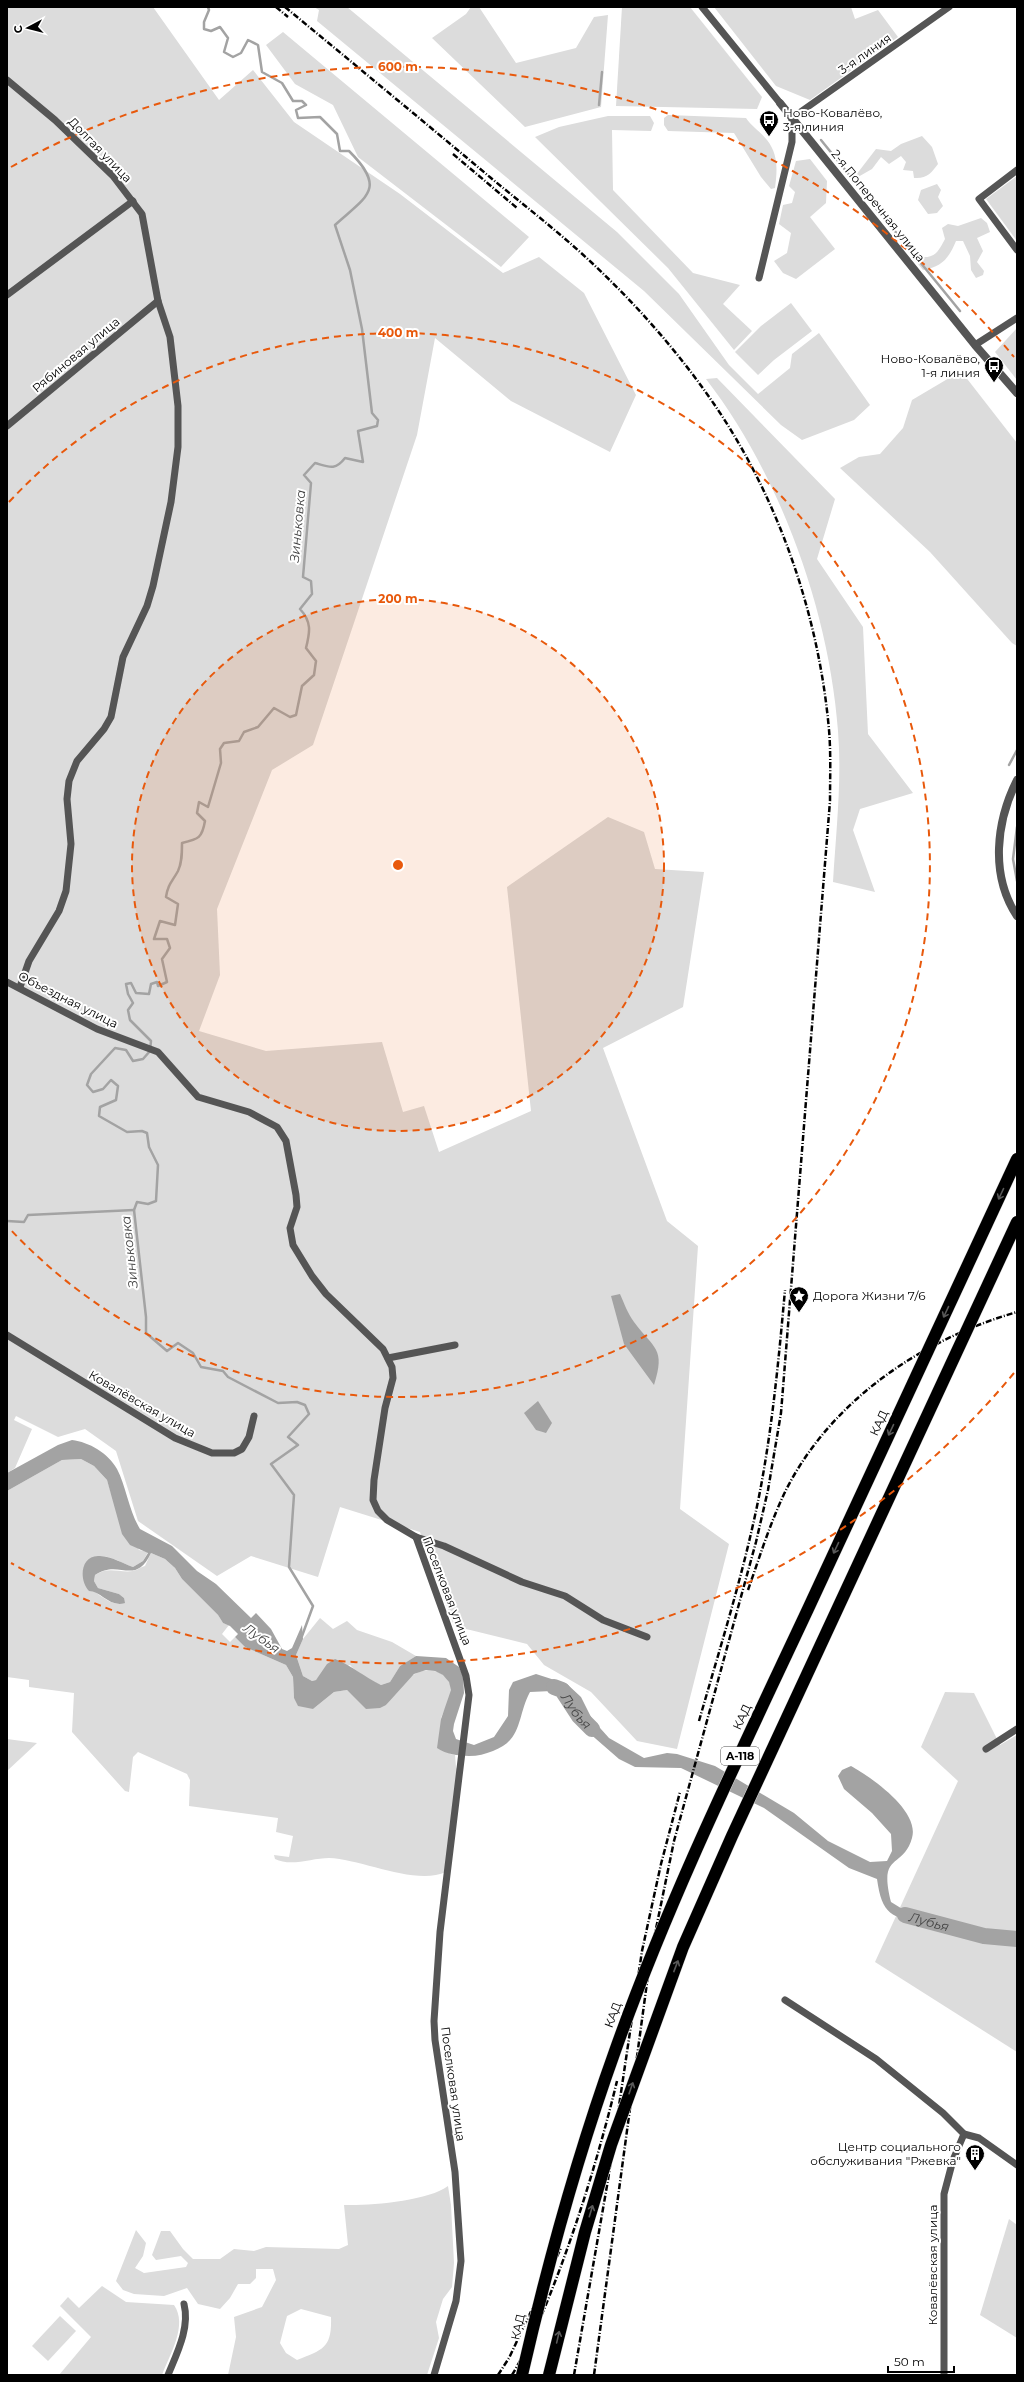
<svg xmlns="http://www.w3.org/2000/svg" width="1024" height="2382" font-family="Montserrat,sans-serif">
<rect width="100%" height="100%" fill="#fff"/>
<!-- green -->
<g fill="#dcdcdc" fill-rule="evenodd">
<path d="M7,7h146l66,93 34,-30 41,52 106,72 103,79 36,-16 45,36 52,102 -26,57 -99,-51 -76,-63 -18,97 -104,310 -41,25 -55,139 3,66 -21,56 67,20 116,-9 21,70 21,-6 15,46 92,-41 -24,-224 101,-70 36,15 11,37 49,3 -21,135 -80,41 64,173 31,25 -18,263 49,35 -52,205 -40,-8 -46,-49 -47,-27 -17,-21 -73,-18 -34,-94 -80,-25 -22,70 -67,-21 -34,20 -79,-55 -22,-70 -31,-22 -27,8 -42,-21 -2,4 18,9 -17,39 -8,5z"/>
<path d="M314,7h33l270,225 62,62 50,71 29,29 32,-26 2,-14 27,-21 51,72 -16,15 -52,20 -21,-15 -137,-134 -327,-270 2,-11z"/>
<path d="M471,7h8l37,56 60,-15 18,-31 14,-2 -7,92 -76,20 -93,-89 34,-24z"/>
<path d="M622,7h68l72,90 -5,12 -141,-3z"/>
<path d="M714,7h137l4,12 23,-9 20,27 -88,63 -34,-14z"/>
<path d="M283,32l246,205 -28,30 -143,-110 -25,-52 -38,-21 -29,-39z"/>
<path d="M668,115l78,3c6,9 15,14 21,22 12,15 10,32 8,48l-4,1 -10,-12 -27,-44 -66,-2 -4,-6v-7z"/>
<path d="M608,116h42l4,7 -3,8 -39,-1 1,60 80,83 47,12 -17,19 29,27 -18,19 -66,-82 -133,-131 24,-10z"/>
<path d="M922,136l10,11 6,17c-7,9 -11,15 -24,14l-1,-7 -10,-1 3,-8 -5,-6 -12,8 -8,-7 -9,12 -14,8 -2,-2 20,-26 15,2 10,-7z"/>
<path d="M810,159l17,22 -1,22 -16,14 25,32 -39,30 -13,-6 -9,-12 13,-8 4,-20 -12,-9 4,-19 9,-2 3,-11 -6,-6 7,-25z"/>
<path d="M1017,176v65l-31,-42z"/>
<path d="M937,184l4,6 -3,7 5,9 -6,7 -9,1 -10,-14 3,-10z"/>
<path d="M981,218l6,5 3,9 -13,6 6,13 -6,11 7,9 -1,4 -7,3 -5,-8 -1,-14 -7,-15h-7c-7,17 -14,26 -33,29l-14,-17 2,-5 5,1 6,8c14,1 17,-7 23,-18l-3,-11 6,-4 10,2z"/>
<path d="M791,303l21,28 -38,29 -16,15 -23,-23 26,-26z"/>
<path d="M1017,328v52l-22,-28z"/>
<path d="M961,371l56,72v203l-5,-3 -82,-91 -90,-84 19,-11 21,-3 23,-26 9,-28z"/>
<path d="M717,378l118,121 -18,60 46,68 5,107 45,59 -53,16 -7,21 22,62 -42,-10c3,-50 9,-101 5,-151 -9,-121 -58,-256 -132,-352z"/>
<path d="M81,1459l13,7 13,14 4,13 28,57 9,2 -5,9 -10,6c-14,-5 -26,-15 -41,-9l2,33c8,6 20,16 30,12v-5l-5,-4 -21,-6 -4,-7 1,-6c13,-9 24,-2 38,-4 4,-1 8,-4 12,-5l6,-13 14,6 10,9 7,11 36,36 5,8 6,2 -7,9 8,8 5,-5 10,10 41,18 7,12 1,21 19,11 21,-17 13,-2 9,8 30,7c12,-17 31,-45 56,-31 5,3 9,9 9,15 1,11 -7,20 -10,29 -1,7 7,29 9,36l5,1 1,12 3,7 -13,98c-31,14 -84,-13 -117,-14 -17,0 -38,9 -54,1l-1,-4 15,2 4,-21 -17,-4 2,-14 -89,-12 1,-26 -3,-6 -49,-22 -5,5 -4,35 -4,-1 -53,-59 2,-39 -45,-6v-7l-22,-3v-186l55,-31z"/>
<path d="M320,1618l13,11 14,-8 10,9 35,12 24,14 -16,10 -10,16 -9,3c-9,-4 -25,-13 -31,-20l-29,10 -5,5 -4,1 -9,-5 -7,-21 7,-16z"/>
<path d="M945,1692l29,1 26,52 17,-10v317l-142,-90 83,-181 -37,-34z"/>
<path d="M7,1739l30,4 -30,28z"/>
<path d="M448,2186l3,19 3,58 -2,24 -9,12 -7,23 3,16 -12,37h-199l8,-38 -2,-20 28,-10 14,-27 -3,-11h-17v9l-6,6h-12l-8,14 -10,11 -22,-5 -11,-16 -23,8 -30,-2 -11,-4 -7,-9 20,-51 10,13 -3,13 -8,12 9,5 42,-6 2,-4 -7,-7 -25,4 -4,-5 9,-24h9l13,18 10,10h27l14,-10 20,2 12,-4 73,2 9,-4 -4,-40c25,1 84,-4 104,-19zM301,2309l30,8c1,30 -7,33 -34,43l-11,-7 -6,-10 7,-27z"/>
<path d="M1009,2219l8,6v113l-37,-23z"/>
<path d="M102,2286l24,16 48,3c14,20 -4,49 -12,70h-103l32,-38 -31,-31 8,-9 11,11z"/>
<path d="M60,2316l16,15 -28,30 -16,-15z"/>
</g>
<!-- water -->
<g fill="#a3a3a3">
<path d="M620,1294c4,9 8,20 14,28 20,27 32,26 20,63l-30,-41 -13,-48z"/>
<path d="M538,1401l14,22 -6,10 -10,-3 -12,-17z"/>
<path d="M72,1440c17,2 36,13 45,29 9,17 12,42 23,60l32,17 25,25 19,13 35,34 5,-5 15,16 11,20 5,2 5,-3 10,-23 1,14 -7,16 7,21 9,5 4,-1 11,-16 8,-5c18,7 29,18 46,26l9,-3 10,-16 16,-10 30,2 13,9 4,9 1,17 -10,31 -1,7 3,8 18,6 20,-8 14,-21 1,-26 4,-8 23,-8 31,10 14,13 11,22 17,19 35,20 23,-5 10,1 38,12 79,47 34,28 42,21 17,-1 5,-10 -1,-17 -19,-21 -28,-24 -6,-13 4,-6 9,-4c20,11 69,45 61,72 -9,32 -34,13 -21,64l13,8 22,6 -1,8c-34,-7 -43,-9 -48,-45l-28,-11 -85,-60 -83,-40 -46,-1 -16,-8 -31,-27 -16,-29 -11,-9 -9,-3 -22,1c-13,24 -7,48 -37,59 -8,3 -15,5 -24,5 -12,-1 -22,-1 -32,-8l4,-29 10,-29 -2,-8 -6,-7 -8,-4 -9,-1 -12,4 -28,31 -6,3 -14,1 -19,-19 -13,2 -21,17 -15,-3 -4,-8 -1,-21 -7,-12 -41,-18 -10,-10 3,-3 -8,-8 -7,-3 -5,-8 -36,-36 -7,-11 -10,-9 -14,-6c-16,34 -32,5 -56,22l-1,6 4,7 21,6 5,4 1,5c-15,5 -24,-12 -36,-12 -11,-12 -8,-37 11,-35 13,1 22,7 33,11l10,-6 5,-8 -18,-8 -8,-11 -15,-54 -13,-14 -13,-7 -19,1 -55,31v-18l51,-28z"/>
</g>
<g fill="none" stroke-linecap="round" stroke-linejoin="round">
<!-- stream -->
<g stroke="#a3a3a3" stroke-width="2.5">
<path d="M208,7l1,3 -5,12v7l7,2 9,-4 8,11 -4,14 9,5 8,-4 7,-13 10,5 4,27 20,11 11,18h9l4,4 -10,5 2,8 22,-1 17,17 3,17h9c38,38 18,45 -14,74l15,45 12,59 10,84 6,7 -1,6 -19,5 5,31 -18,-4c-10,13 -16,9 -30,5l-11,12 7,8 -8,94 8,4 1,13 -12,15c12,13 10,23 6,39l10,13 -2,14 -12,11 -6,29 -6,2 -16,-9 -16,19 -14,5 -5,9 -15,2 -4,6 1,14 -13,44 -9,-5 -2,11 8,8c-3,17 -6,18 -23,22 0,10 0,20 -4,28 -6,11 -10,13 -12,26l12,7 -3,21 -15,-4 -6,18h13l3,9 -8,11 5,23 -9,4 -1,-4 -6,2 -2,10 -13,-1 -5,-10 -5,1 2,10 5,9 -5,7 2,10 21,21 -1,10 -7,8 -10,2 -7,-11 -11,-2 -24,26 -4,11 6,7 10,-3 8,-9 7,6 -2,14 -16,7 -1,9 28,16 15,-1 5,2 2,14 9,18 -2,36 -8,3 -11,-2 -3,8 12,107v16l21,18 11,-8 15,10 8,14 22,4 5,6 50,26 19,-1 8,3 4,9 -21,23 10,8 -27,19 23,31 -5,72 24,39 -11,30"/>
<path d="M599,105l3,-33"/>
<path d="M821,140l59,73"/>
<path d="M885,219l75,92"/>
<path d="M1009,765l8,-15"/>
<path d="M1017,827l-4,32 4,22"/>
<path d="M7,1221l17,1 4,-7 106,-5"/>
</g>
<!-- river -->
<g stroke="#a3a3a3" stroke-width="16">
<path id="s1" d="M554,1687l8,3 17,26 13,13"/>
<path id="s2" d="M905,1915l79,21 33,3"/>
</g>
<!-- minor -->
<g stroke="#555" stroke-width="7">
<path d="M702,7l78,96"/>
<path d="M7,80l48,40 58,56 29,38 16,87 12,36 8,69v41l-7,55 -18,84 -6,20 -24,51 -12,60 -7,12 -27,32 -8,20 -2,18 4,45 -5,47 -7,20 -30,50 -9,26"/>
<path d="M1017,170l-38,29 38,51"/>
<path d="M759,278l33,-136v-24l157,-111"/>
<path d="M7,295l126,-94"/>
<path d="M975,345l42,-27"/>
<path d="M7,426l151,-125"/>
<path d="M7,982l90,47 61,23 40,45 51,15 28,15 9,14 10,54 1,12 -7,21 3,17 19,31 14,18 57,55 9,18 1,11 -8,30 -11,72 -1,20 5,11 9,9 29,17 28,9 78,36 43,14 38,24 44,17"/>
<path d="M7,1335l168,103 37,15h22l8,-4 7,-12 5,-21"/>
<path d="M388,1358l67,-13"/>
<path d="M416,1537l50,139 3,19 -29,237 -6,89 1,19 20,132 6,89 -5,40 -22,74"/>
<path d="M986,1749l31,-20"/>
<path d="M785,2000l91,59 67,54 21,21 15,4 38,27"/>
<path d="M168,2375c9,-22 22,-47 16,-71"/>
<path d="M944,2375v-181l9,-34 11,-26"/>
</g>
<!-- tertiary -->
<g stroke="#555" stroke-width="8">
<path d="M780,103l195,242 42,48"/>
<path d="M1017,780c-21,42 -27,95 0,136"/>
</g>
<!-- rail -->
<g stroke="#000" stroke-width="2.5" stroke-dasharray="6 2 1 2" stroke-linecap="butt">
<path d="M276,7l12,10"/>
<path d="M285,7c69,57 138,114 206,171 34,28 69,55 101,85 45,42 87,90 122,141 65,95 105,212 115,326 2,23 1,48 1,71l-49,612 -13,77 -12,52 -82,299 -23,112 -57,422"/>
<path d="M453,154l64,54"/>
<path d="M748,1590c12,-34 23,-70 39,-102 46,-89 136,-149 230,-176"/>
<path d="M699,1721c22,-77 47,-155 62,-235 12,-65 18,-130 24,-196"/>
<path d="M498,2375l11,-17 52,-110"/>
<path d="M512,2375c17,-28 29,-58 41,-88 26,-67 47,-136 64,-206"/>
<path d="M574,2375l34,-195 34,-229 19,-87 19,-72"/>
</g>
<!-- motorway-bridge casing -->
<g stroke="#dbdbdb" stroke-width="13" stroke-linecap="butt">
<g id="motorway-bridge">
<path d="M522,2375c25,-109 55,-218 93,-324 54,-152 125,-297 193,-442 70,-150 139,-300 209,-450"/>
<path d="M549,2375l36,-143 26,-87 72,-198 49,-111 285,-614"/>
</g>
</g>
<!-- motorway-bridge -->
<use href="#motorway-bridge" stroke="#000" stroke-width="12"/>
</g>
<!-- one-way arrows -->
<defs><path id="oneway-shaft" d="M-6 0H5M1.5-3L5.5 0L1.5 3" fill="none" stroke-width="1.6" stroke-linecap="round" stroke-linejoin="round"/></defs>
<g stroke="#595959">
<use href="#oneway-shaft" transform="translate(1001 1194) rotate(115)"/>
<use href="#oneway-shaft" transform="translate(946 1312) rotate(115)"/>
<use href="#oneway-shaft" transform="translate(891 1430) rotate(115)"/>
<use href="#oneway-shaft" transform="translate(836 1548) rotate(115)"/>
<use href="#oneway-shaft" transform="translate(676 1966) rotate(-69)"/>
<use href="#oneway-shaft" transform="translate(631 2088) rotate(-71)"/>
<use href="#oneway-shaft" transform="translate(591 2211) rotate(-73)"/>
<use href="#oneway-shaft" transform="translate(558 2337) rotate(-77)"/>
</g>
<!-- distance rings -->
<circle cx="398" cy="865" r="266" fill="#e8590c" fill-opacity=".12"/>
<g fill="none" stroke="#e8590c" stroke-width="2" stroke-dasharray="7 5">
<circle cx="398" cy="865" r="266"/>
<path d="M9 502A532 532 0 1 1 9 1228"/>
<path d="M1014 1373A798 798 0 0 1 11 1563M11 167A798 798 0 0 1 1014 357"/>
</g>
<!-- icons -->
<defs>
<g id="bus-pin" transform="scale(1)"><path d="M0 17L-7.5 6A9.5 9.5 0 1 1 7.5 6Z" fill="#000" stroke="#fff"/><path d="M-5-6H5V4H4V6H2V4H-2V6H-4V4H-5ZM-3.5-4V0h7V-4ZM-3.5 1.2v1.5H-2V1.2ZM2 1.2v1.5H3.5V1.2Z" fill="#fff"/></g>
<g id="sight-pin" transform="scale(1)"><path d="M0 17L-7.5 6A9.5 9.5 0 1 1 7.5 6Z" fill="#000" stroke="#fff"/><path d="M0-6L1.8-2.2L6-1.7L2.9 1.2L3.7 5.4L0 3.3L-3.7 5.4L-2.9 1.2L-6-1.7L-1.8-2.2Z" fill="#fff"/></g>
<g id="building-pin" transform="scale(1)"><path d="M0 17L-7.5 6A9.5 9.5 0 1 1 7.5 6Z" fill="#000" stroke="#fff"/><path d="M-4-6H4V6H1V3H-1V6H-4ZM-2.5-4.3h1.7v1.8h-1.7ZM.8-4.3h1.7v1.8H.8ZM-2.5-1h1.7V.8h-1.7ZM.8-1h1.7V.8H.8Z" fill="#fff"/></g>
</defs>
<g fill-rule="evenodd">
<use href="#bus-pin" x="769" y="120"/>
<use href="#bus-pin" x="994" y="366"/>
<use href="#sight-pin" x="799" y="1296"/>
<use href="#building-pin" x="975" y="2154"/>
</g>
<g text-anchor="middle" stroke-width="4" stroke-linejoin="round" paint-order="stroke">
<!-- shield labels -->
<rect fill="#fff" stroke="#4c4c4c" stroke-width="1" x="721" y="1747" width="38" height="18" rx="3"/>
<g font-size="11" font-weight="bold" fill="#000">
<text x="740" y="1760">А-118</text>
</g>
<!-- street labels -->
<g font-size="12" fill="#000" stroke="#fff">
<text transform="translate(865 54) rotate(-35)" y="4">3-я линия</text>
<text transform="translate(100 150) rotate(46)" y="4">Долгая улица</text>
<text transform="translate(878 206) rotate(51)" y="4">2-я Поперечная улица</text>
<text transform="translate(76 355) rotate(-40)" y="4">Рябиновая улица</text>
<text transform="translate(68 1000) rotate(27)" y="4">Объездная улица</text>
<text transform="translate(142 1404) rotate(30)" y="4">Ковалёвская улица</text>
<text transform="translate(879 1423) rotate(-65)" y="4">КАД</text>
<text transform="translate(447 1591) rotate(69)" y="4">Поселковая улица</text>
<text transform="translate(742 1717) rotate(-65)" y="4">КАД</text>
<text transform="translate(613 2015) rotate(-69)" y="4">КАД</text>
<text transform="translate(453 2084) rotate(82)" y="4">Поселковая улица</text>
<text transform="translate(933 2265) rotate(-90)" y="4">Ковалёвская улица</text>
<text transform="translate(518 2327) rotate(-77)" y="4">КАД</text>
</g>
<!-- poi labels -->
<g font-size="12" fill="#000" stroke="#fff" text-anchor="start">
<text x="783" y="117">Ново-Ковалёво,<tspan x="783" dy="14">3-я линия</tspan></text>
<text x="980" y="363" text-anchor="end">Ново-Ковалёво,<tspan x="980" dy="14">1-я линия</tspan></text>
<text x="813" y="1300">Дорога Жизни 7/6</text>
<text x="961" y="2151" text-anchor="end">Центр социального<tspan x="961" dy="14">обслуживания "Ржевка"</tspan></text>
</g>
<!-- water labels -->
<g font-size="13" font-style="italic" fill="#444" stroke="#fff">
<text transform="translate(297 526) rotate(-85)" y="5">Зиньковка</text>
<text transform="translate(129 1252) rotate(-96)" y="5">Зиньковка</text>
<text transform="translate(262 1638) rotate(36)" y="5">Лубья</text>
<text dy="5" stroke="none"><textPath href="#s1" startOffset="34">Лубья</textPath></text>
<text dy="5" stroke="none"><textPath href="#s2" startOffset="25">Лубья</textPath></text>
</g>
</g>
<circle cx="398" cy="865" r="6" fill="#e8590c" stroke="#fff" stroke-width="2"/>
<g font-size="12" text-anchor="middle" font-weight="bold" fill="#e8590c" stroke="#fff" stroke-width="4" stroke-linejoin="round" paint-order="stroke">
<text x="398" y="71">600 m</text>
<text x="398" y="337">400 m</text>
<text x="398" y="603">200 m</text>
</g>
<!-- border -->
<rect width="1024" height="2382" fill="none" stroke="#000000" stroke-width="16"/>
<!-- north arrow -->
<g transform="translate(28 28) rotate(263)" stroke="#ffffff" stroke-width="3" paint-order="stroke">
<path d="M0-3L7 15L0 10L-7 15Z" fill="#000000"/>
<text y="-6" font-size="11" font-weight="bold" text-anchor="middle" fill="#000000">С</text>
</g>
<!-- scale -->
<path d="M888 2366v6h66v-6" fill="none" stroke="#000000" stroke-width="2"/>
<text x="894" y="2366" font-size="12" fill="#000000" stroke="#ffffff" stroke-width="3" paint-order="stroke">50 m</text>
</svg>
